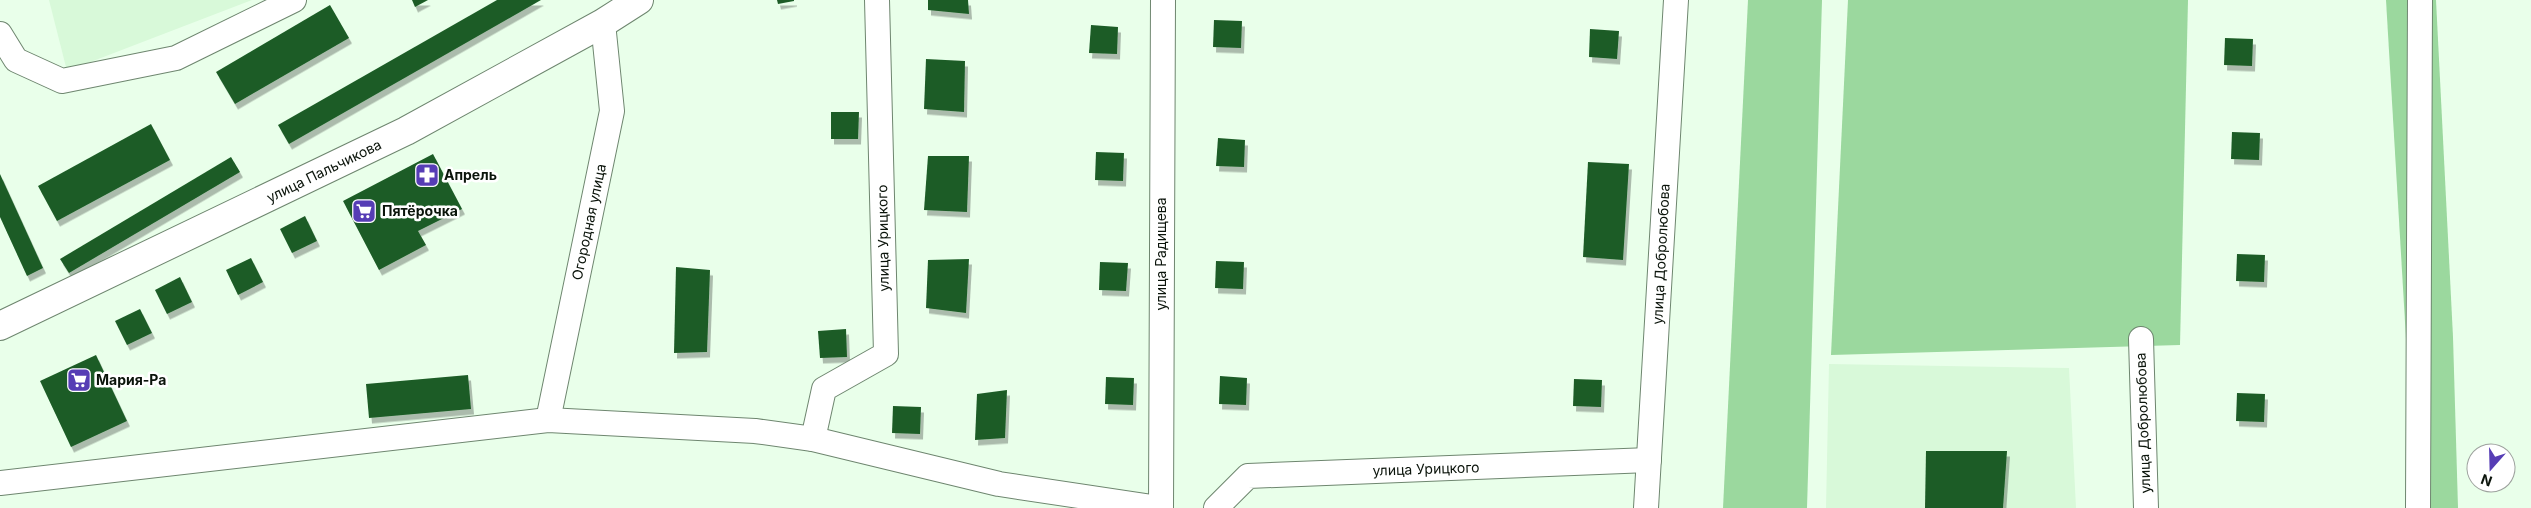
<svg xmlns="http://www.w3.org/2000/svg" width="2531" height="508" font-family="Inter,sans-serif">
<defs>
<filter id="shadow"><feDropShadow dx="3" dy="5.5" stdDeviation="0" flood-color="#0004"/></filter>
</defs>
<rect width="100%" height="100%" fill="#e9ffea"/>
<!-- built -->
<g fill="#d8f9d9">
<path d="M49,0h203l-185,71z"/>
<path d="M1829,364l240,4 7,140h-250z"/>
</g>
<!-- green -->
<g fill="#9bd89e">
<path d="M1748,0h74l-15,508h-84z"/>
<path d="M1848,0h340l-8,345 -349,10z"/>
<path d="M2386,0h50l17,337 5,171h-42z"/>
</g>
<!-- building -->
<g fill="#1c5c26" filter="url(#shadow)">
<path d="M412,0h16l-13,7z"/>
<path d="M497,0h44l-252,144 -11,-19z"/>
<path d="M777,0h17v1l-16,3z"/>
<path d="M928,0h40l1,14 -41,-4z"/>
<path d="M330,5l19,33 -114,66 -19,-32z"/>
<path d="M1214,20l28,1 -1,27 -28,-1z"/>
<path d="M1091,25l27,2 -1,27 -28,-1z"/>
<path d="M1590,29l29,2 -2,28 -28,-2z"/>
<path d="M2225,38l28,1 -1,27 -28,-1z"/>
<path d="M926,59l39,2 -1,51 -40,-3z"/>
<path d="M831,112h28l-1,27h-27z"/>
<path d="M151,124l19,36 -113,61 -19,-35z"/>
<path d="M2232,132l28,1 -1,27 -28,-1z"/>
<path d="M1218,138l27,2 -1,27 -28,-1z"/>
<path d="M1096,152l28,1 -1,28 -28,-1z"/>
<path d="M433,154l29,55 -44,22 8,14 -47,25 -36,-69z"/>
<path d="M928,156h41l-2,56 -43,-2z"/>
<path d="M231,157l9,15 -171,101 -9,-14z"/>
<path d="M1588,162l41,2 -6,96 -40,-3z"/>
<path d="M0,174l43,94 -16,8 -27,-59z"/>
<path d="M305,216l12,25 -25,12 -12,-24z"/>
<path d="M2237,254l28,1 -1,27 -28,-1z"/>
<path d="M251,258l12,24 -25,13 -12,-25z"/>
<path d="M969,259l-3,54 -40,-5 2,-48z"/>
<path d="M1216,261l28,1 -1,27 -28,-1z"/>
<path d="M1100,262l28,1 -2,28 -27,-1z"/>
<path d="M676,267l34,3 -3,82 -33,1z"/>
<path d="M180,277l12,25 -25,12 -12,-24z"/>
<path d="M140,309l12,24 -25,12 -12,-24z"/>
<path d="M846,329l1,28 -27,1 -2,-27z"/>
<path d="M96,355l31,66 -56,26 -31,-66z"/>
<path d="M468,375l3,34 -102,9 -3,-34z"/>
<path d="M1220,376l27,2 -1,27 -27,-1z"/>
<path d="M1106,377l28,1 -1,27 -28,-1z"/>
<path d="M1574,379l28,1 -1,27 -28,-1z"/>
<path d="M1007,390l-2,48 -30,2 2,-46z"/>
<path d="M2237,393l28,1 -1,28 -28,-1z"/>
<path d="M893,406l28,1 -1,27 -28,-1z"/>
<path d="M1926,451h81l-4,57h-78z"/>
</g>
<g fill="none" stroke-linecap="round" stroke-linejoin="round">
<!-- minor casing -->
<g stroke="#6e866f" stroke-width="26">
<g id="minor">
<path d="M0,34l16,26 46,21 114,-23 118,-58"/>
<path d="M2141,339l5,169"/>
<path d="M548,420l64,-309 -9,-88"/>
<path d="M813,439l11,-50 62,-35 -9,-354"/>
<path d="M0,483l548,-63 207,11 58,8 186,45 160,24"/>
<path d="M1161,508l2,-508"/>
<path d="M1216,508l32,-32 401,-16"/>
<path d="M1646,508l30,-508"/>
<path d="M2418,508l2,-508"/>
</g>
</g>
<!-- major casing -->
<g stroke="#6e866f" stroke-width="30">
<path id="major" d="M0,326l406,-195 197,-108 36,-23"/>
</g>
<!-- minor -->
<use href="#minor" stroke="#fff" stroke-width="24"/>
<!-- major -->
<use href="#major" stroke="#fff" stroke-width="28"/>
</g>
<!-- icons -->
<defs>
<g id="pharmacy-square" transform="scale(1.25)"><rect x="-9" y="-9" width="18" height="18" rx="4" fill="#563db5" stroke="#fff"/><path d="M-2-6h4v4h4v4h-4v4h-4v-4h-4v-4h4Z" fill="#fff"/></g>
<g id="supermarket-square" transform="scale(1.25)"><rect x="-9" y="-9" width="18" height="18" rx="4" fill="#563db5" stroke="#fff"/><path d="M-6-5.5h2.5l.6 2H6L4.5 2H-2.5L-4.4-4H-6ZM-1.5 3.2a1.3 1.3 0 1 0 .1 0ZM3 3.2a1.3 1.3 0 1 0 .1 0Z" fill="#fff"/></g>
</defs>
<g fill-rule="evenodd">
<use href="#pharmacy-square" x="427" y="175"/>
<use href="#supermarket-square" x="364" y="211"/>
<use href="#supermarket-square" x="79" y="380"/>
</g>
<g text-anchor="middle" stroke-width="5" stroke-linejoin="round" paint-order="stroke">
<!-- street labels -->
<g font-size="14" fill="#0b140b" stroke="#fff">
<text transform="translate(324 171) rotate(-26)" y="5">улица Пальчикова</text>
<text transform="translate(589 222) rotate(-78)" y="5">Огородная улица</text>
<text transform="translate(883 238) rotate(-91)" y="5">улица Урицкого</text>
<text transform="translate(1161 254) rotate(-90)" y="5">улица Радищева</text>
<text transform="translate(1661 254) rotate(-87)" y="5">улица Добролюбова</text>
<text transform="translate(2143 423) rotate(-92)" y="5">улица Добролюбова</text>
<text transform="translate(1426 469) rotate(-2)" y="5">улица Урицкого</text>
</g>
<!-- poi labels -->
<g font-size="14" font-weight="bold" fill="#0b140b" stroke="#fff" text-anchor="start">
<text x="444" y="180">Апрель</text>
<text x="382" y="216">Пятёрочка</text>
<text x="96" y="385">Мария-Ра</text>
</g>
</g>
<!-- north arrow -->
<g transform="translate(2491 468) rotate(200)"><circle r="24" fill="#ffffff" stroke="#9da19d"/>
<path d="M0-4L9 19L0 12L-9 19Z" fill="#563db5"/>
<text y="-8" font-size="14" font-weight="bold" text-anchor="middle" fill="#0b140b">N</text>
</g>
</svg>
